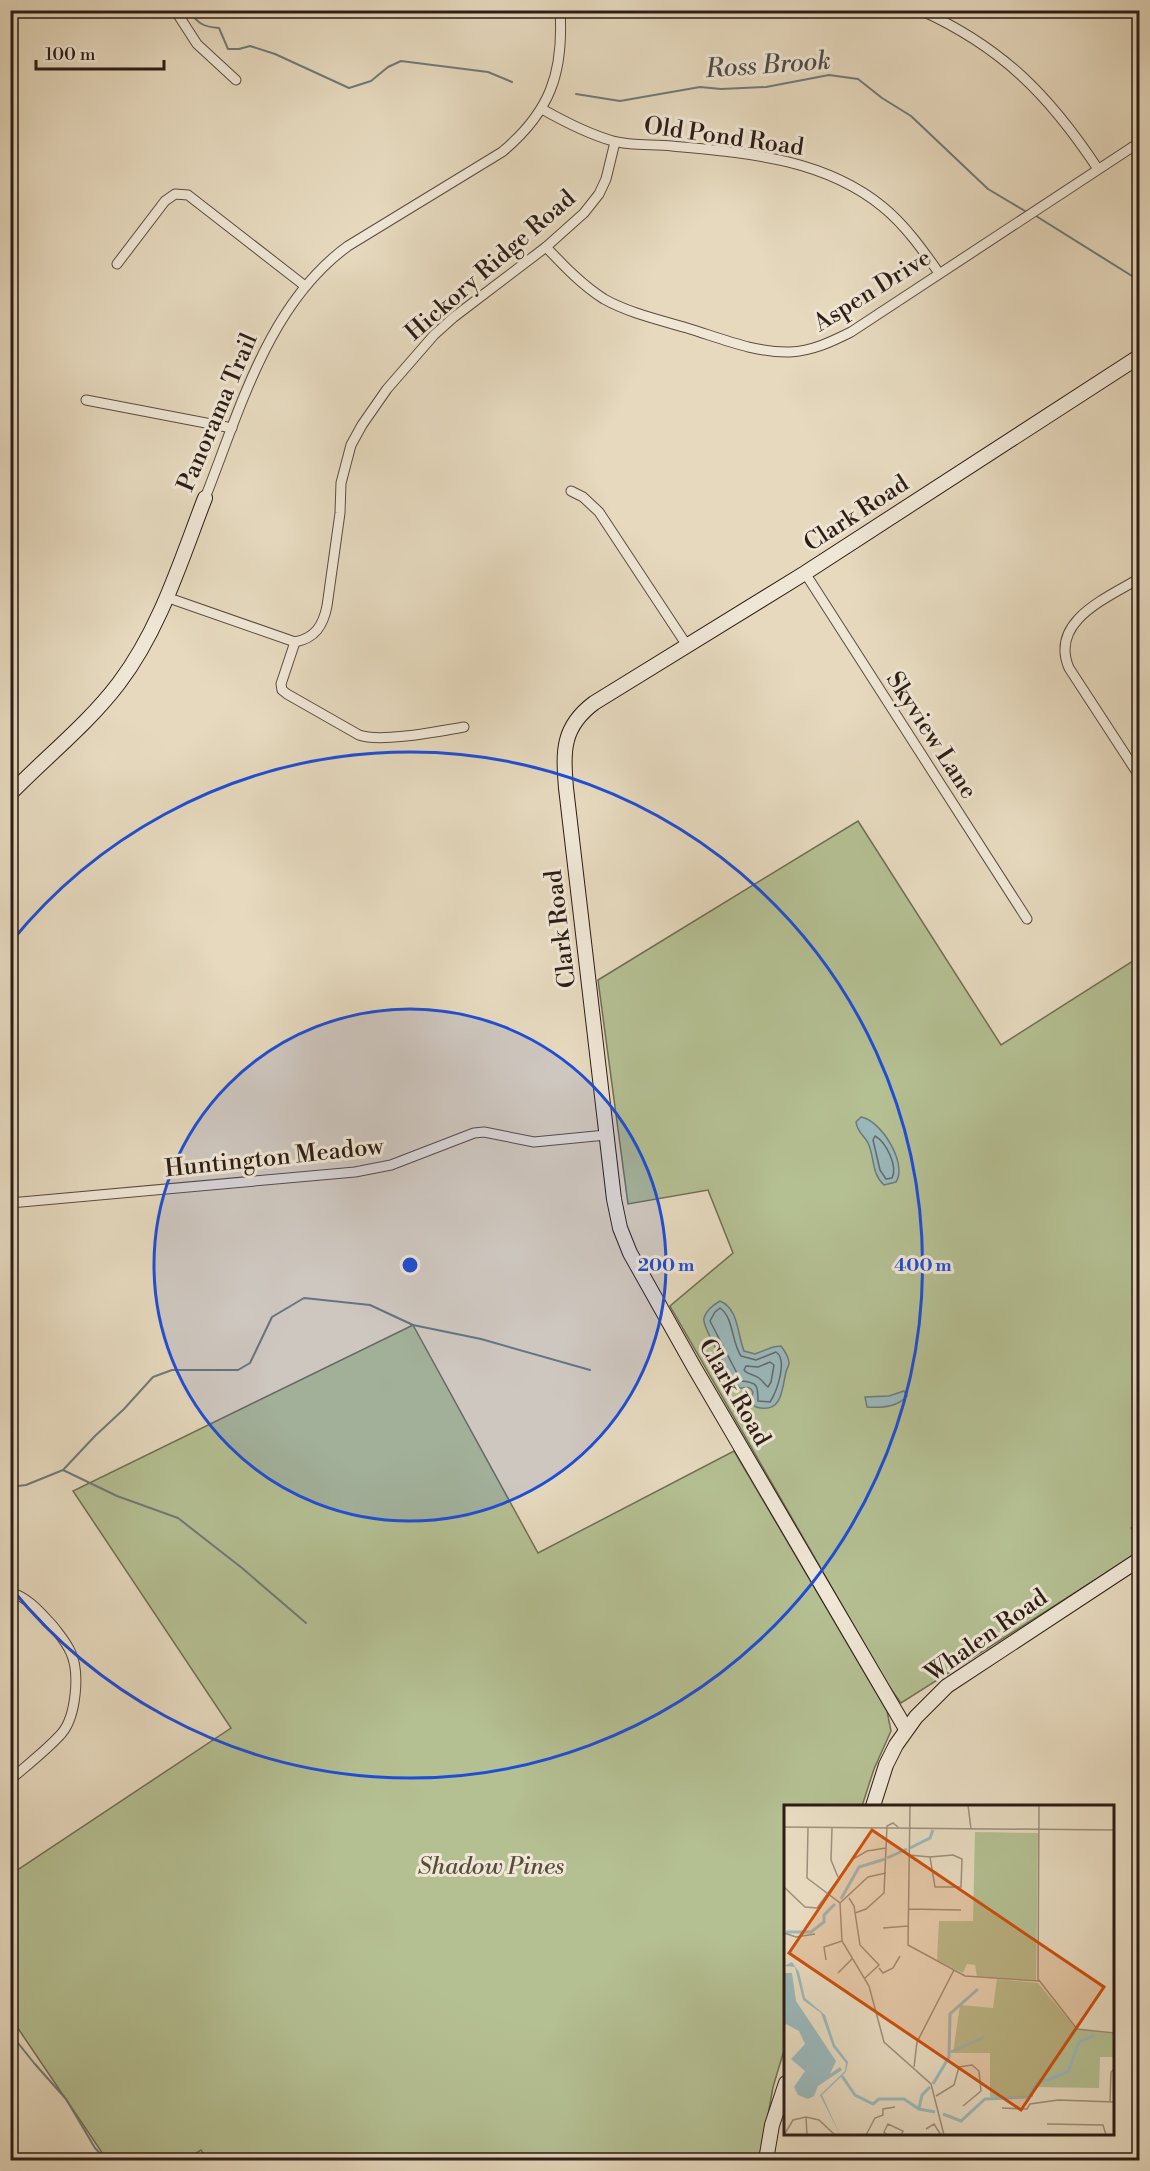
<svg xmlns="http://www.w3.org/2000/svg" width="1150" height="2171" font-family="'Libre Bodoni',serif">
<rect width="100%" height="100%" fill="#e6d9be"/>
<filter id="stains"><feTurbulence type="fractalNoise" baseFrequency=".00333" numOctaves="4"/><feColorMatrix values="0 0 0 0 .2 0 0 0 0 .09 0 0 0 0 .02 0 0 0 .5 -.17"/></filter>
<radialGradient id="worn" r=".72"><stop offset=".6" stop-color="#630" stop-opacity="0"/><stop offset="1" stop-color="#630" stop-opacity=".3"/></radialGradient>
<!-- green -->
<g fill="#b4bf92" stroke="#706e54" stroke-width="1.5">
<path d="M858,821l143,224 138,-88 1,565 -9,6 8,12v12l-238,151 -13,-18 -218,-379 63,-53 -25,-63 -80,14 -30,-224z"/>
<path d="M413,1325l125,228 196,-102 153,260 4,20 -17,38 -12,37h-76l-1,241 -12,40 -13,73h-553l-6,-10 -16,10h-78l-96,-142 -1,-143 221,-147 -158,-237z"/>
</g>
<!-- water -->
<g fill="#9ab8bb" stroke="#6e7a79" stroke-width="1.5">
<path d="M861,1117c20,3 47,47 35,65l-12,3c-13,-12 -9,-27 -16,-42 -4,-8 -11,-11 -12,-21z"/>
<path d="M720,1301c19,8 17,33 24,50l11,3 18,-7 8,-1c3,4 8,11 8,17 0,3 -2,5 -3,9 -4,15 -3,39 -25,36 -6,0 -8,-3 -11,-7l3,-9c-4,-7 -7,-4 -13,-4l-5,-5c-5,-10 -34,-57 -31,-65 2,-7 9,-13 16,-17z"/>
<path d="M904,1391l3,5c-9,11 -27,12 -40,11l-2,-10 24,-1z"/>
</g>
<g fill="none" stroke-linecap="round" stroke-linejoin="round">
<!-- shore -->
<g stroke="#646a68" stroke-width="1.5">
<path d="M875,1136c11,6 23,30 17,42l-6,1 -6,-9 -7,-30z"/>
<path d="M720,1308c14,10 11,33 21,48l15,4 20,-8c12,8 1,39 -6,50l-12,-1c0,-15 0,-19 -17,-20l-31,-60 5,-9z"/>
<path d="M770,1362l4,3 -3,17 -3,5c-4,-3 -5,-6 -9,-9 -5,-4 -11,-3 -15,-8l2,-4 12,1z"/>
</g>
<!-- stream -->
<g stroke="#6e7a79" stroke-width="2">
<path d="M189,10c8,13 14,17 30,18l9,21h11l11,-3 25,8 74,34 22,-7 17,-14 13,-6 87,11 24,10"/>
<path d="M576,94l44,7 80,-14 21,2 45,-2 63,-12 29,4 24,19 29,18 77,73 37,22"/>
<path d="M1036,216l104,65"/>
<path d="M63,1470l54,26 61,22 64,50 64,55"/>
<path d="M10,1487l16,-2 37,-15 32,-34 29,-27 29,-32 19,-7h66l12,-7 22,-46 32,-19 66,7 43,20 68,14 109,31"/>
<path d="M10,2033l24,30 32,36 29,49 11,12"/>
<path d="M193,2160c16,-2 30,-7 44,0"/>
</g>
<!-- street casing -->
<g stroke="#5b4c40" stroke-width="11">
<g id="street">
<path d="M175,10l22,34 39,36"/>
<path d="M920,10c82,37 129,85 178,159"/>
<path d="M542,109c23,13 46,25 71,32 18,5 40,3 59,5 74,7 151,12 211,61 22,18 39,42 56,66"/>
<path d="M546,247c18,19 36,38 58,52 25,14 56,21 83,29 33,10 68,25 103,24 22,-1 41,-10 61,-20l289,-190"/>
<path d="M117,264l48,-63 10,-7 13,1 117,91"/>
<path d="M86,400l146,28"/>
<path d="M571,491l12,6 16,15 89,135"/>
<path d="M205,498c35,-88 63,-194 143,-252l154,-94c48,-40 62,-79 58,-142"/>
<path d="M805,573l222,346"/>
<path d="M1140,578c-33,20 -91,43 -71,90l71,109"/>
<path d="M166,597l129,45c20,-4 28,-16 32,-36l13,-93 1,-30 10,-38 11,-20 25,-36 47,-54 20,-18 92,-70 38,-34 15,-19 7,-15 9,-37"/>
<path d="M295,642l-14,42 1,6 5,4 72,41c22,8 81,-4 105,-8"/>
<path d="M10,1203l345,-31 36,-7 83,-32 10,-1 50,10 72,-7"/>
<path d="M10,1592c19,6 30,20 43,34 6,8 14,17 18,27 9,20 5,63 -9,80 -15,17 -35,32 -52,47"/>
</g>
</g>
<!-- secondary casing -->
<g stroke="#2d1d16" stroke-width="16">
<g id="secondary">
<path d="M10,794c36,-37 78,-70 109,-111 41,-54 62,-123 86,-185"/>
<path d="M906,1729l-212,-362 -64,-114 -10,-25 -6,-29 -48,-411c-3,-37 -4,-61 28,-85l211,-130 335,-217"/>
<path d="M873,1806l13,-41 10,-20 20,-28 31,-31 193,-127"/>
<path d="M766,2160l6,-35 14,-42"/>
</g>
</g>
<!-- street -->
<use href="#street" stroke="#efe6d5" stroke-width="9"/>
<!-- secondary -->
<use href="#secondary" stroke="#efe6d5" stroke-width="14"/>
</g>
<!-- distance rings -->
<circle cx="410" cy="1265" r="256" fill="#1d4ed8" fill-opacity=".12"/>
<g fill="none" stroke="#1d4ed8" stroke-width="3">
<circle cx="410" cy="1265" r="256"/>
<path d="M11 942A513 513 0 1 1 11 1588"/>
</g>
<g text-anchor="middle" stroke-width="6" stroke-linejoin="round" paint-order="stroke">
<!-- street labels -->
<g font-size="24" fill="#2d1d16" stroke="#efe6d5">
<text transform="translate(724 136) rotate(8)" y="8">Old Pond Road</text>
<text transform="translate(490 265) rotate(-41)" y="8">Hickory Ridge Road</text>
<text transform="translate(872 290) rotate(-32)" y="8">Aspen Drive</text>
<text transform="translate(217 412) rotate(-67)" y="8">Panorama Trail</text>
<text transform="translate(856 513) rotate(-33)" y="8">Clark Road</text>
<text transform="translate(932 735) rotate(57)" y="8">Skyview Lane</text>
<text transform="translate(560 929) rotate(-97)" y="8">Clark Road</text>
<text transform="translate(274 1157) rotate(-6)" y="8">Huntington Meadow</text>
<text transform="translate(735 1392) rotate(60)" y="8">Clark Road</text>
<text transform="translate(986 1635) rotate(-35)" y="8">Whalen Road</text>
</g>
<!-- park labels -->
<g font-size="24" font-style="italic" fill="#564e3b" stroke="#efe6d5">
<text x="491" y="1874">Shadow Pines</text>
</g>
<!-- water labels -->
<g font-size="26" font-style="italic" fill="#4e4c48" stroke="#efe6d5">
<text transform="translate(768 64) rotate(-4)" y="9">Ross Brook</text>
</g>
</g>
<!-- overview -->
<g transform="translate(784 1805)">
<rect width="330" height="330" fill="#e6d9be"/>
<path d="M191,27l63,1 -2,147 -59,-4 -2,-11 -8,-1 -4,9 -26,-13 2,-39h34zM213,174l41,4 38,46 38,5v23h-14l-1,31 -66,-1v10h-43v-44h-37l7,-48 33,3z" fill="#b4bf92"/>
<path d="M8,157l7,10 6,26 20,17 10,30 13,17 -2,10 -24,23 18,40 -20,-40 25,-24 1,-8 -13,-16 -12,-34 -18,-13 -8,-33 -11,-1zM0,168h8l4,28 40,60 -6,13 10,-7 2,3 -24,16 -4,10 -6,3 -10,-4 -4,-8 11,-16 -14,-12 14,-15 -6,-13 -15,-8z" fill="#9ab8bb"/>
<path fill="none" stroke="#9ab8bb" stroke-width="3" d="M126,43l20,-10 3,-8M103,53l20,-9M57,94l18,-32 26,-8M2,127h25l13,-10v-7l11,-11M167,247l33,-15M58,271l13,19 18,9 6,-5h25l15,10 16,3M149,279l16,-27 1,-43 28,-25M135,303l3,-13 8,-8M159,309l18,7 24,-22 44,-2 7,-13 32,-12 11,-30 16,-7"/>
<path fill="none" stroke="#9c8e7b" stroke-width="1.5" d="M126,0l-2,140 57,31 74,5M184,0l3,24M255,0l-1,174 39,50 37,4M0,22l330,3M24,22l-1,51 33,25 2,38 27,45 15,56 47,42 13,51M48,23l-1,32 7,17M125,50l21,2M169,50l9,4 -1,28h-26l-5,-30zM0,82l21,20 12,1 36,-49 14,-8 19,-3M65,93l5,8 6,39 19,20 -14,13M56,98l28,-26 18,-4M124,104l53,1M71,108l11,-4 18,-16 3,-67 6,-3 5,4M99,123l25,-2M0,128l12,4 19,-3M42,155l-2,-13 18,-6M95,163l4,5 10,-5 7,-12M54,168l14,-14M130,262l3,-25 37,-72M152,291l18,-11 5,-18 13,-2 7,6 2,20 -18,15M326,296l1,-29 3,-3M218,303l25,1 3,-5 28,-4 56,2M22,312l1,18M263,319l56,1 3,10M142,324l8,-5 7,11M0,330l9,-15 13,-3 13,3 16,15M82,330l9,-17 8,-3v-6l12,-2M103,330l-3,-3 4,-8 15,7 -2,4"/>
<path fill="#cc500e" fill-opacity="0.15" stroke="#cc500e" stroke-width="3" d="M88,25l232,157 -83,123 -232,-157z"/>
<rect width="330" height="330" fill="none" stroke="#2d1d16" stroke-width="3"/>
</g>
<circle cx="410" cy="1265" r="9" fill="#1d4ed8" stroke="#efe6d5" stroke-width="3"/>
<g font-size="18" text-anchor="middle" font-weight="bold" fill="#1d4ed8" stroke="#efe6d5" stroke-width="6" stroke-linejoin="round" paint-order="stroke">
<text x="666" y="1271">200 m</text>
<text x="923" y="1271">400 m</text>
</g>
<!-- margin -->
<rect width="1150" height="2171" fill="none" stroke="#e6d9be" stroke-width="36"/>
<rect x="12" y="12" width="1126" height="2147" fill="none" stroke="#2d1d16" stroke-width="3"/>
<rect x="18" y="18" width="1114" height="2135" fill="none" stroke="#2d1d16" stroke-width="1.5"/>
<!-- scale -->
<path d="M36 60v9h128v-9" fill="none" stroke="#2d1d16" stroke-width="3"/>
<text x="45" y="60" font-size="18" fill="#2d1d16" stroke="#efe6d5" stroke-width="4.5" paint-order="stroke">100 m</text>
<rect width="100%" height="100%" filter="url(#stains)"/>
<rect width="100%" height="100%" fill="url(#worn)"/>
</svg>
